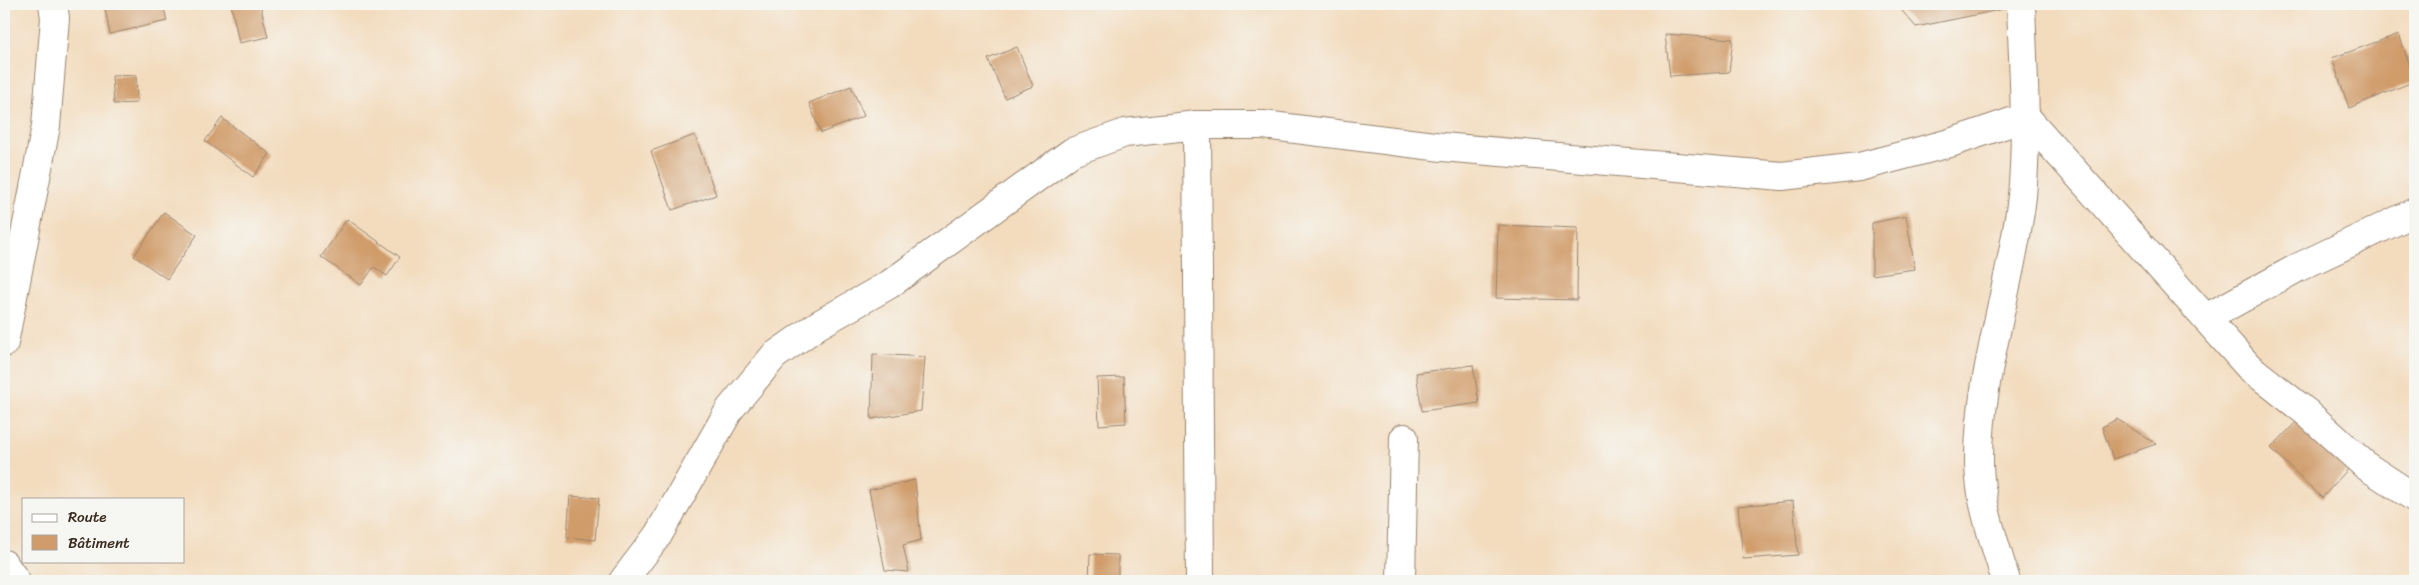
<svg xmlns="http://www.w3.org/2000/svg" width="2419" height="585" font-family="Sriracha,sans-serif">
<rect width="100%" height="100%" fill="#f6f6f2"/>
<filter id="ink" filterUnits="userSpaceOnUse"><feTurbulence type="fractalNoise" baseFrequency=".02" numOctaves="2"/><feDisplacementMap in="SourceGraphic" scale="10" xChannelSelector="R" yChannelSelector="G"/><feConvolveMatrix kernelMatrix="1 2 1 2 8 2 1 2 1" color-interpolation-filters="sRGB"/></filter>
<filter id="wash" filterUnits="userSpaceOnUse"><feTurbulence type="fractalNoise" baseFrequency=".0096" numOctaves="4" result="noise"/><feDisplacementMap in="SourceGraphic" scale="20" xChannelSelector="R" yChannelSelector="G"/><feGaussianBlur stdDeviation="1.12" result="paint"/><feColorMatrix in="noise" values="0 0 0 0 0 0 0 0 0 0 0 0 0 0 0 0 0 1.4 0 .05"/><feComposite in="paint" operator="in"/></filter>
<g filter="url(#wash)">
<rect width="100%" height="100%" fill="#f3dcbe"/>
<g id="blocks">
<!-- building -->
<g fill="#d09c6b">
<path d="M104,4h59l4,17 -57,13z"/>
<path d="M231,4h29l8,33 -29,6z"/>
<path d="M1896,4h106l2,5 -88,18z"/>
<path d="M1665,34l68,5 -4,33 -59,4z"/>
<path d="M2399,34l16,47 -66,27 -17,-50z"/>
<path d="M1017,47l16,39 -28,12 -17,-39z"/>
<path d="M136,75l1,28 -23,1 -2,-28z"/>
<path d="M851,86l13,30 -43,17 -12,-30z"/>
<path d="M222,118l48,36 -17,23 -48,-36z"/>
<path d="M695,135l21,60 -44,15 -21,-59z"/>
<path d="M164,212l33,23 -30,44 -33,-23z"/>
<path d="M1906,216l9,53 -43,6v-52z"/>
<path d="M347,219l53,38 -13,19 -13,-9 -13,18 -40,-28z"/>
<path d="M1498,225l80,3 -1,72 -81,-2z"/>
<path d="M873,354l52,3 -4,54 -50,8z"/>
<path d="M1473,365l6,38 -57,8 -6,-38z"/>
<path d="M1124,377l2,46 -27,2 -2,-47z"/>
<path d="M2306,412l52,46 -36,40 -51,-50z"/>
<path d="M2117,419l39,25 -43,15 -11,-32z"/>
<path d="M915,480l6,60 -18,5 6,27 -24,-2 -16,-80z"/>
<path d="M570,496l29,2 -4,42 -28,-3z"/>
<path d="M1793,501l5,54 -55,4 -5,-53z"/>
<path d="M1090,554l28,1v26h-29z"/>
</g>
</g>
</g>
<g filter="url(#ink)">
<use href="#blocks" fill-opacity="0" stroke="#97836e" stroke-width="1"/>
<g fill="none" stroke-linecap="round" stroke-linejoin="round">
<!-- street casing -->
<g stroke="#97836e" stroke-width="30">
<g id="street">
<path d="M1197,125l3,456"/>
<path d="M2206,318l93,-51 116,-55"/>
<path d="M4,343l42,-217 9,-108 -2,-14"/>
<path d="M4,564l12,17"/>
<path d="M623,581l35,-46 72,-126 44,-53 44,-31 72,-41 182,-132 53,-19 72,-8h66l179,22 340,29 77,-9 91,-24 76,-26 223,250 57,45 60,54 49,32"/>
<path d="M1401,581l3,-143"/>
<path d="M2006,581c-11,-38 -26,-76 -27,-117 -1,-90 33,-178 43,-268 6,-64 1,-128 -1,-192"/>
</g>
</g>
<!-- street -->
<use href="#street" stroke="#fff" stroke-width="28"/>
</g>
</g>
<!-- margin -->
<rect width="2419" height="585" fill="none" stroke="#f6f6f2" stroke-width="20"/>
<!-- legend -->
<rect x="22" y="498" width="162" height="65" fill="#f6f6f2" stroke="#aba49d"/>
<rect x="32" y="514" width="25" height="8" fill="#ffffff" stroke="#aba49d"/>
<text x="68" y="522" font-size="15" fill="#3b2a1e">Route</text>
<rect x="32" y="535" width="25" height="15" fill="#d09c6b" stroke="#aba49d"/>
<text x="68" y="548" font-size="15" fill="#3b2a1e">Bâtiment</text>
</svg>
